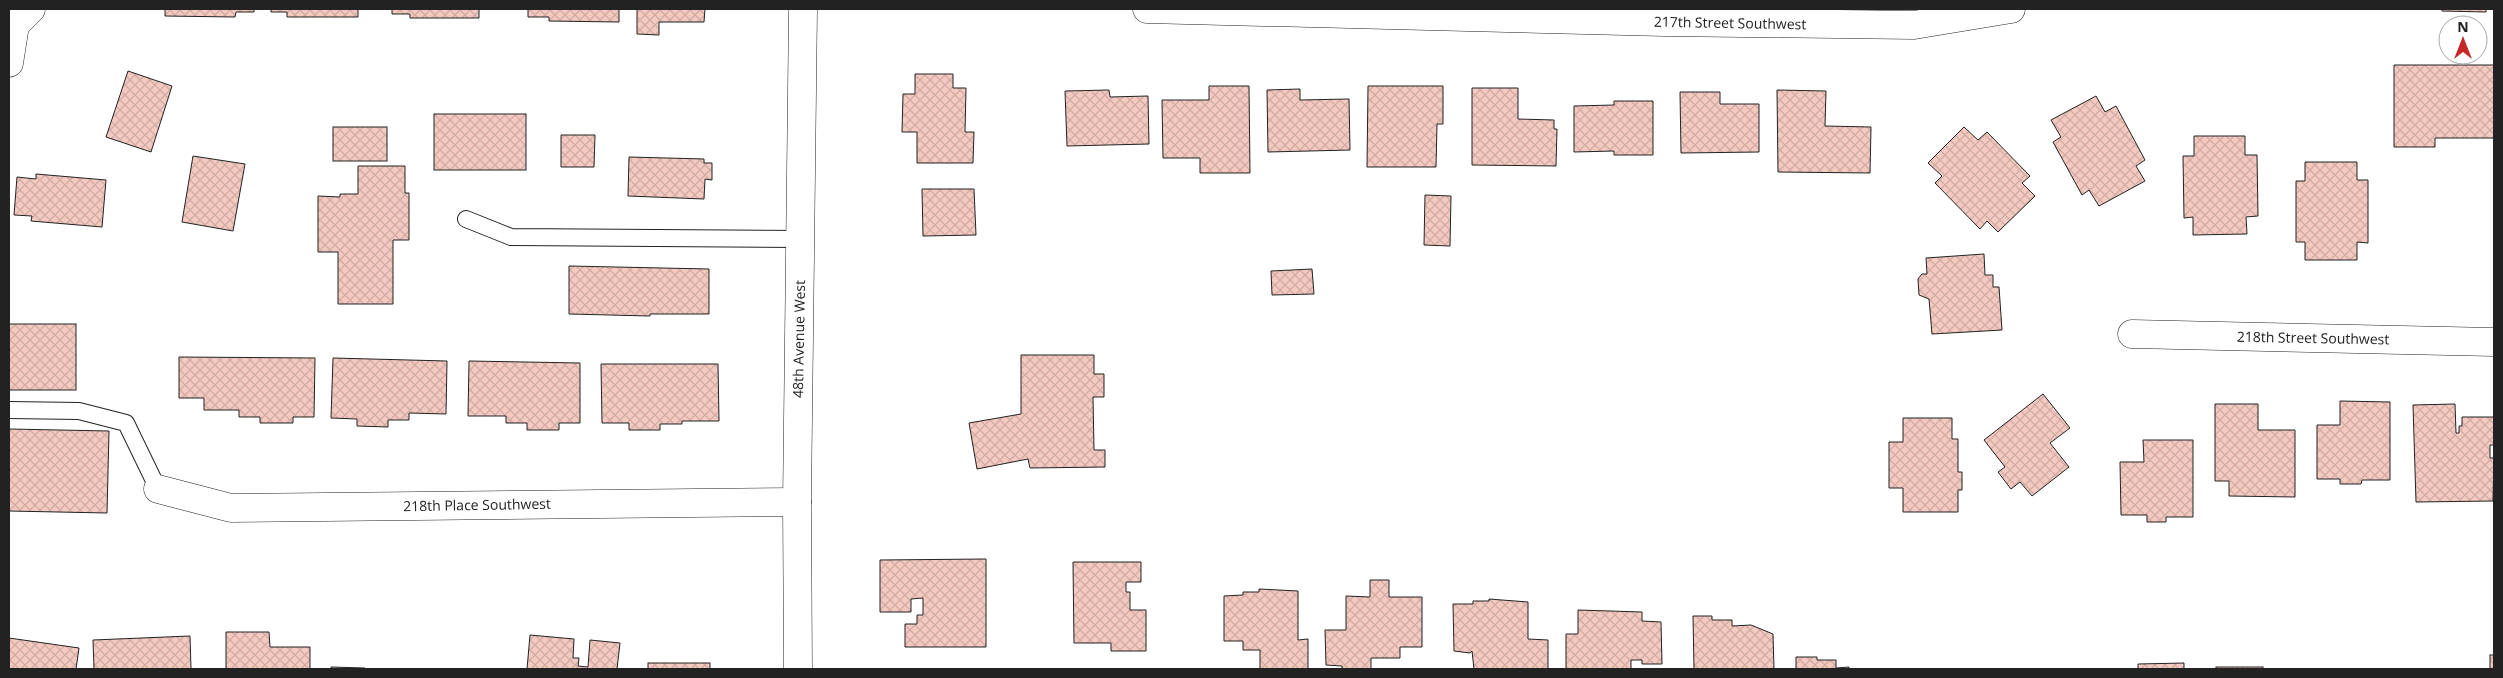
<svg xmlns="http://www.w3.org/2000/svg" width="2503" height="678" font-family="'Open Sans',sans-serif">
<defs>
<pattern id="building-cross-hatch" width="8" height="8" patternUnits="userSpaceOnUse" patternTransform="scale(1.25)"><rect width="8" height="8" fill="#f3c9c0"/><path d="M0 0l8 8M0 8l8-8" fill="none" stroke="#d0aca5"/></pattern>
</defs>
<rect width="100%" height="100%" fill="#fff"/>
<!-- building -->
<g fill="url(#building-cross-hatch)" stroke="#222">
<path d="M165,9h89v3h-18l-1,5 -70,-1z"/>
<path d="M271,9h87v8h-71v-5h-16z"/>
<path d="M392,9h87v9h-69v-4h-18z"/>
<path d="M528,9h91v13l-70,-1v-4h-21z"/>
<path d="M637,9h68l-1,13h-45v13l-22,-1z"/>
<path d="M2442,9h44v3l-44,-1z"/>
<path d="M2394,65h100v73h-59v9h-41z"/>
<path d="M128,71l44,15 -21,66 -45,-15z"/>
<path d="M915,74h38v14h13l-1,44h9l-1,31h-56v-31h-15l1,-38h12z"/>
<path d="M1209,86h40l1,87h-50v-15h-37l-1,-58h47z"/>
<path d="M1368,86h75v38h-6l-1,43h-69z"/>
<path d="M1472,88h46v31l36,1v9h3l-1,37 -84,-1z"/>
<path d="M1300,89v11l49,-1 1,51 -82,2 -1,-62z"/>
<path d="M1109,90l1,7 38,-1 1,48 -82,2 -2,-55z"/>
<path d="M1777,90l49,1 -1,35 46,1 -1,46 -92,-1z"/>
<path d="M1680,92h40v12h39v48l-78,1z"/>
<path d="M2096,96l9,16 11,-6 29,54 -9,6 9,15 -46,25 -10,-16 -7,5 -29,-53 8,-5 -10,-17z"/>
<path d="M1614,101h39v54h-39v-4l-40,1v-46l40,-1z"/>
<rect x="434" y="114" width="92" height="56"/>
<rect x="333" y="127" width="54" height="34"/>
<path d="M1964,127l14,13 9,-8 43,44 -8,7 13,13 -37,36 -11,-11 -7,8 -45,-46 7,-7 -14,-13z"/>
<path d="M561,135h34l-1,32h-33z"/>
<path d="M2194,136h51v19h12l1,61 -12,1 1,17 -54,1v-18l-9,1 -1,-62h11z"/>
<path d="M193,156l52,8 -12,67 -51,-9z"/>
<path d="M629,157l75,2v4h8v17l-7,-1 -1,20 -76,-3z"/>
<path d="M2305,162h52v18h11v63l-11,-1v18h-52v-18h-9v-61h9z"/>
<path d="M358,166h47v27h4v47h-16v64h-55v-52h-20v-56l22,1v-3h18z"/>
<path d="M36,174l70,6 -4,47 -71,-6 1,-5 -18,-1 3,-38 19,2z"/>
<path d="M922,189h52l2,46 -53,1z"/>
<path d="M1425,195l26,1 -1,50 -26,-1z"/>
<path d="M1984,254l1,21h8v12h6l3,43 -70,4 -3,-35 -10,-4 -1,-16 4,-5h5l-1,-16z"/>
<path d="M569,266l140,3v45h-59v2l-81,-2z"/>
<path d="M1312,269l2,25 -42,1 -1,-24z"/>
<rect x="9" y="324" width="67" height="66"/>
<path d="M1021,355h73v19h10v23h-11l1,53h11v17l-75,1 -2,-9 -51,10 -8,-46 52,-9z"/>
<path d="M179,357l136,1 -1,59h-21v6h-33v-6h-21v-7h-35v-12h-25z"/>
<path d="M333,358l114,3 -1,53 -37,-1v7h-21v7l-31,-1v-7l-26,-1z"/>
<path d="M469,361l111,2v60h-21v7h-32v-7h-21v-7h-38z"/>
<path d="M601,364h117l1,57h-37v3h-22v6h-31v-7h-27z"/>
<path d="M2043,394l27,34 -20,15 19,24 -37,29 -12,-14 -9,7 -13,-17 7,-5 -21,-27z"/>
<path d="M2340,401l50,1v78h-28l-1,4h-21v-5h-23v-54h23z"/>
<path d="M2215,404h43v26h37v67l-66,-1v-15h-14z"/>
<path d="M2455,404l1,29h3v-7h3v-9h32v28h-4v13h4l-1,43 -77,1 -3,-97z"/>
<path d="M1903,418h49v21h6v33h4v18h-4v22h-55v-24h-14v-46h14z"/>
<path d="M9,429l100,2 -2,82 -98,-2z"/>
<path d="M2143,440h50v77h-27v5h-19v-7h-26l-1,-53h24z"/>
<path d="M986,559v88h-81v-23h12v-9h6v-17l-12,1v13h-31v-52z"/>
<path d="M1073,562h68v20h-15v10h4v18h16v41h-35v-8h-37z"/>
<path d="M1370,580h19v17h33v50h-22v11h-29v11h-29v-3l-16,-1 -1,-35h21v-34l24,1z"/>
<path d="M1259,589l39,2v49l10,-1v30h-48v-19h-17v-9h-19v-45l19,-1v-3h16z"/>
<path d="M1489,599l39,3v37l20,1v29h-74l-2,-18 -2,2 -16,-2 -1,-47h20v-3h16z"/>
<path d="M1578,610l64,2v9l19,1 1,42h-20v-4h-11v9h-65v-35h12z"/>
<path d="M1693,616h19v4h20v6l19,-1 22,9 1,35h-80z"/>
<path d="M226,632h43l1,15h40v22h-84z"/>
<path d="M530,635l44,4 -1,19h6l-1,8 10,1 2,-27 30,3 -3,26h-90z"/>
<path d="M190,636l1,33h-97l-1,-29z"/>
<path d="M9,638l70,10 -3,21h-67z"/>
<rect x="2490" y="655" width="4" height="14"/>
<path d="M1796,657h21v3h19v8l13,-1v2h-53z"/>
<rect x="648" y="663" width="62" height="6"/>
<path d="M2184,663v6h-46v-5z"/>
<path d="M331,667l34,1v1h-34z"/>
<rect x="2216" y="667" width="47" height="2"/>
</g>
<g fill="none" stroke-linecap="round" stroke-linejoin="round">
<!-- lane casing -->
<g stroke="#222" stroke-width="18">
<g id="lane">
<path d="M466,219l45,18 289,2"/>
<path d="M9,410l70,1 47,12 32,66"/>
</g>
</g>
<!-- street casing -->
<g stroke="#222" stroke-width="29">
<g id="street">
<path d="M1147,9l517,13 250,3 97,-16"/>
<path d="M9,63l6,-38 16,-16"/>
<path d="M2132,334l362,8"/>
<path d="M158,489l73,19 566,-6"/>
</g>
</g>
<!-- secondary casing -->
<g stroke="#222" stroke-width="29">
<path id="secondary" d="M798,669l-1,-167 6,-493"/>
</g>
<!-- lane -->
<use href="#lane" stroke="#fff" stroke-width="16"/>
<!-- street -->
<use href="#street" stroke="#fff" stroke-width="28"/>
<!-- secondary -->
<use href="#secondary" stroke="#fff" stroke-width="28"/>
</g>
<g text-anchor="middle" stroke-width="4" stroke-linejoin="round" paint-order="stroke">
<!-- street labels -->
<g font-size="14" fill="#222" stroke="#fff">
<text transform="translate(1730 23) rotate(1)" y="5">217th Street Southwest</text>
<text transform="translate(2313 338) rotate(1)" y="5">218th Street Southwest</text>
<text transform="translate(799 339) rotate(-89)" y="5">48th Avenue West</text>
<text transform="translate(477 505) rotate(-1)" y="5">218th Place Southwest</text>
</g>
</g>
<!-- border -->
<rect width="2503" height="678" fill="none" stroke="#222222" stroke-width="20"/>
<!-- north arrow -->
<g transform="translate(2463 40)"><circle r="24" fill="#ffffff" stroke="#a7a7a7"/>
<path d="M0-4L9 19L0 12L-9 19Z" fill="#c62828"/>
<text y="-8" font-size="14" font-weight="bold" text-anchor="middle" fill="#222222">N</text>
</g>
</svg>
